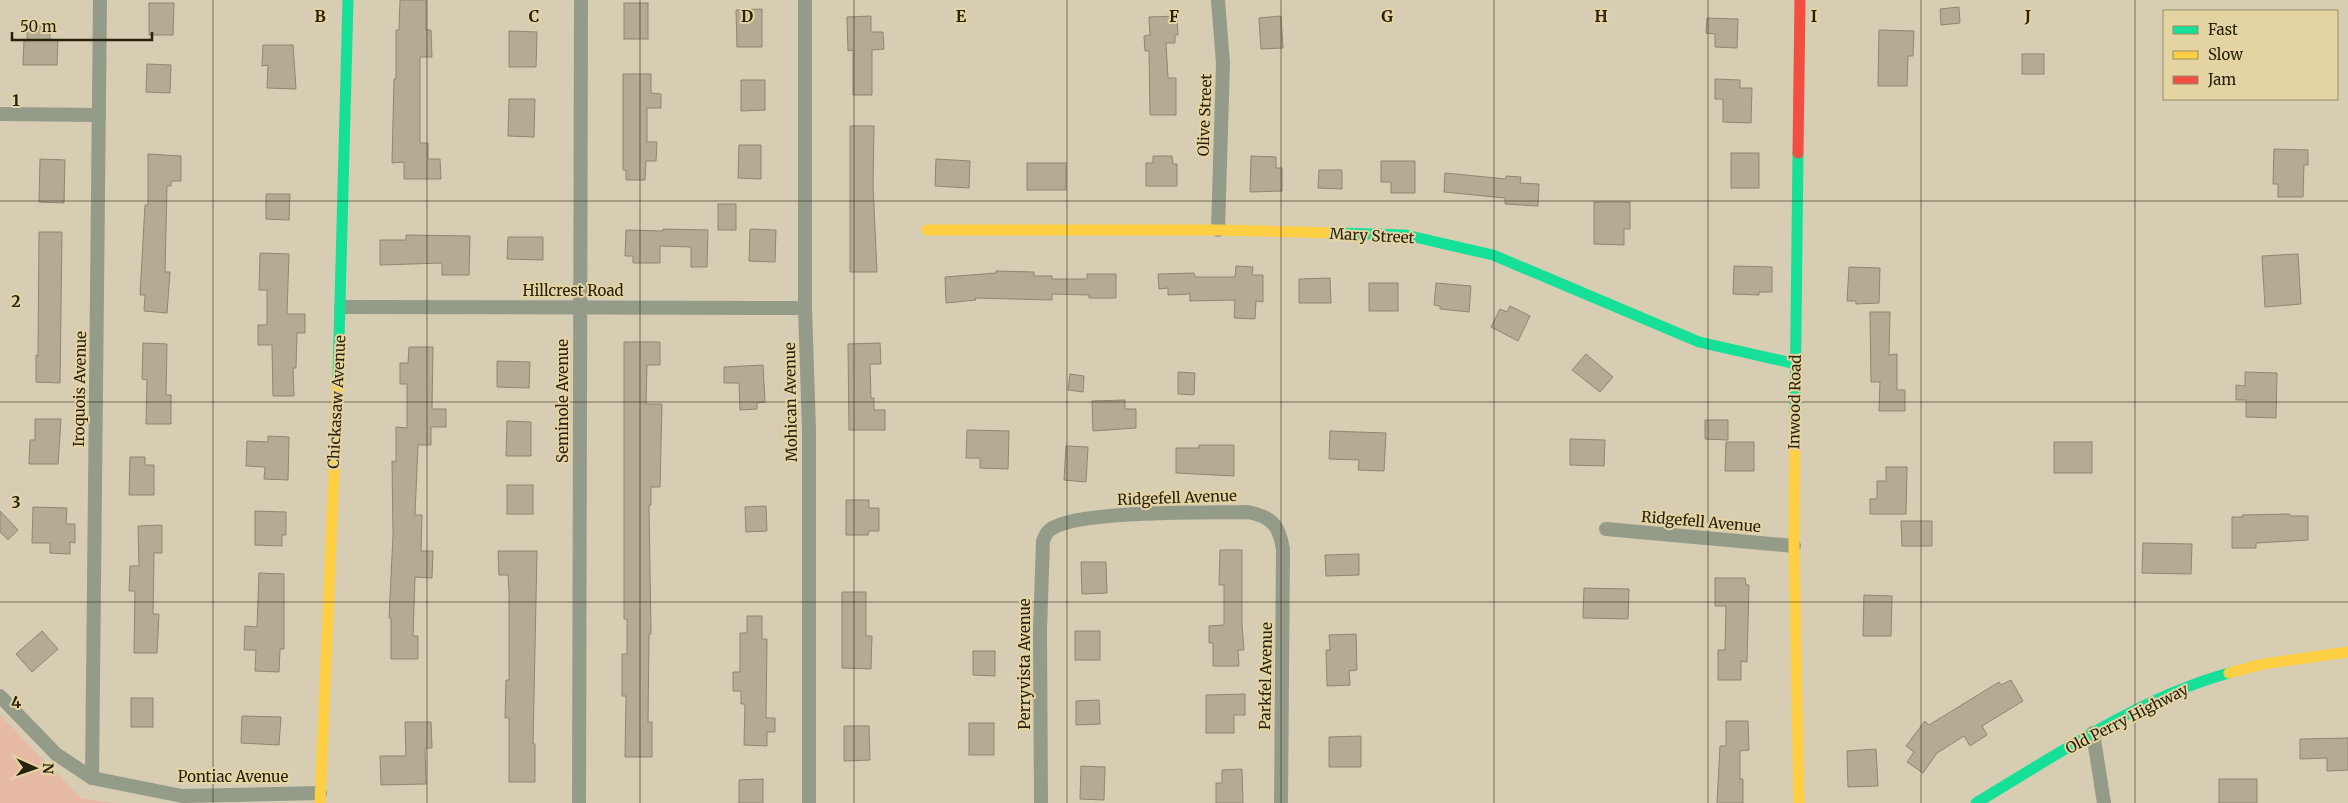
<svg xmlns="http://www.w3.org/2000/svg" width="2348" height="803" font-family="Merriweather,serif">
<rect width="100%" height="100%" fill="#d6cdb2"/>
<!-- green -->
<path fill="#e7baa6" d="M0,715l81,83 34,5h-115z"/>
<!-- building -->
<g fill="#b4ab92" stroke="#8e8772">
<path d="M400,0h26v30h5l1,27h-12v86h8v16h12l1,20h-37v-17l-12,1 2,-84h2v-49h3z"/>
<path d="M149,3h25l-1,32h-24z"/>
<rect x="624" y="3" width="24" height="36"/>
<path d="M1959,7l1,16 -19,2 -1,-16z"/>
<path d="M762,9v38h-25l-1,-37z"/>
<path d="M871,16v16h12l1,17 -12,1v45h-19v-45l-5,1 -1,-34z"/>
<path d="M1177,16l1,19h-3v8h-9l2,35h8v37h-26l-1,-64h-4l-1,-15 6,-1 -1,-18z"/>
<path d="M1281,16l2,32 -22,1 -2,-31z"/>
<path d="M1707,18l31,1 -1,29 -22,-1v-13l-9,-1z"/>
<path d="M27,25l23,1v14h8l-1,25h-34l1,-24h3z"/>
<path d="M1879,30l35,1 -1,25h-5l-1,30h-29z"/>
<path d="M509,31l28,1 -1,35h-27z"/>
<path d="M263,45h30l3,44 -29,-1 1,-23 -6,1z"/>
<rect x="2022" y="54" width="22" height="20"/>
<path d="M147,64l24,1 -1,28 -24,-1z"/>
<path d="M623,74h28v19l10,1v14h-14v34h10l-1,19h-10l-1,19h-19v-10h-3z"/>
<path d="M1715,79l25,1v8h12l-1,35 -28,-1v-23h-8z"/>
<path d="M741,80h24v30l-24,1z"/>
<path d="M509,99h26l-1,38 -26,-1z"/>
<path d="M850,126h24l-1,60 4,86h-27z"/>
<path d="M739,145h22v34l-23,-1z"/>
<path d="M2274,149l34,1v15h-4l-1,32h-25v-13h-5z"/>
<rect x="1731" y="153" width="28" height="35"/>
<path d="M148,154l33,2v25h-10v5h-4l-2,86h5l-3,41 -23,-2 1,-16h-5l5,-90h3z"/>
<path d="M1153,156h19l1,8h4v22h-31v-23h7z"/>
<path d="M1251,156l25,1v11h6v23l-32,1z"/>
<path d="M40,159l25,1 -1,43 -25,-1z"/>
<path d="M936,159l34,2 -1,27 -34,-2z"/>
<path d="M1381,161h34v32h-24v-11h-10z"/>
<rect x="1027" y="163" width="39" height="27"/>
<path d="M1319,170h23v19l-24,-1z"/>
<path d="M1445,173l61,6v-3l15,1 -1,6 19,1 -1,22 -33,-2v-6l-61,-6z"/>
<path d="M266,194h24l-1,26 -23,-1z"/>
<path d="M1594,202h36v27h-6v16l-30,-1z"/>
<rect x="718" y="204" width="18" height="26"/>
<path d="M663,229l45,1 -1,37h-16v-20l-31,-1v17h-27v-7h-8l1,-26 37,1z"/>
<path d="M750,229l26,1 -1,32 -26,-1z"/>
<path d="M39,232h23l-2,151 -24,-1v-27l2,1z"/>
<path d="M406,235l64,1 -1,39h-27v-12l-62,2v-25h26z"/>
<path d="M508,237h35v23l-36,-1z"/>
<path d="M260,253l29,1 -2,60h18v19h-8l-1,35h-3l1,28h-21l-1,-51h-14v-20h9v-35h-8z"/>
<path d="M2298,254l3,50 -36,3 -3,-51z"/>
<path d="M1236,266l17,1 -1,8h11v27l-7,-1 -1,18 -21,-1 1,-18 -45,1v-7l-22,1v-7l-9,1 -1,-15 36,-1 1,4h40z"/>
<path d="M1734,266l38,1v25h-13v3l-26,-1z"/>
<path d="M1849,267l31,1 -1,35 -23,1v-3h-9z"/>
<path d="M996,271l38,1v4h18v3h35v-5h29v24h-27v-3l-37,-1v6l-77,-2 1,2 -30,3 -1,-26 51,-4z"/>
<path d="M1330,278l1,25h-32v-24z"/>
<rect x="1369" y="283" width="29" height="28"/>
<path d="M1436,283l35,3 -2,26 -29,-3v-3l-6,-1z"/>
<path d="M1510,306l20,10 -12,25 -27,-14 9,-18 7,3z"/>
<path d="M1870,312h20l-1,43 8,-1v36h8v21h-26l1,-29h-9z"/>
<path d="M624,342h36v23h-13l-1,39h16l-2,83h-9v18h-2l2,129h-2l-1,88h4v35h-27l1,-61h-4v-42h5v-35h-3z"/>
<path d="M143,343l24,1 -1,51h5v29h-25l1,-44 -5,-1z"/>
<path d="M880,343l1,21h-11l1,34h3v12h11v20h-36l-1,-86z"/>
<path d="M409,347h24l-1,62h14v18h-15v18h-13l-3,70h7l-1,36h12l-1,27 -17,-1 -2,59h5v23h-27v-41h-2l4,-83 -1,-74 4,1v-35l11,1v-44h-7v-21h8z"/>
<path d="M1586,354l27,23 -13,15 -28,-22z"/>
<path d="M497,361l33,1 -1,26 -32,-1z"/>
<path d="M763,365l2,37 -8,1v6l-17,1 -1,-27h-15v-16z"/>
<path d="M1178,372l17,1 -1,22 -16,-1z"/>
<path d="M2245,372l32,1 -1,45 -30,-1v-17h-10v-15l9,1z"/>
<path d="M1070,374l14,2 -1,16 -15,-2z"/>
<path d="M1125,400v9h11v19l-43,3 -1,-30z"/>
<path d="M35,419h26l-3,45h-29l1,-24h5z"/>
<path d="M1705,420h23v20l-23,-1z"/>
<path d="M507,421l24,1v34h-25z"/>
<path d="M967,430l42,1 -1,38 -28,-1v-10h-14z"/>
<path d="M1330,431l56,2 -2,38 -26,-1 1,-10 -30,-1z"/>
<path d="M268,436l21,1 -1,43 -24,-1 1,-12 -19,-1 1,-25 21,1z"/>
<path d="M1570,439l35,1 -1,26 -34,-1z"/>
<path d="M1726,442h28v29h-29z"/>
<rect x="2054" y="442" width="38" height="31"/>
<path d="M1199,445h35v31l-58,-3v-25h23z"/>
<path d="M1066,446l22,1 -2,35 -22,-2z"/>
<path d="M130,457h15v8h9v30h-25z"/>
<path d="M1886,467h21l-1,47h-36v-15h7v-18h9z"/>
<rect x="507" y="485" width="26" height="29"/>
<path d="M846,500h23v8h10v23h-10l-1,4h-22z"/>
<path d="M766,506l1,25 -21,1 -1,-25z"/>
<path d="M33,507l34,1 -1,16h9v19l-5,-1v12l-20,-1v-10h-18z"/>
<path d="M0,511l18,19 -10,10 -8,-8z"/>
<path d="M255,511l31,1v23h-4v11l-27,-1z"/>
<path d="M2290,514v2h18v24l-52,3v5h-24v-31h11l-1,-2z"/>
<path d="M1901,521h31v25h-30z"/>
<path d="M162,525v28h-8l-1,61h6l-2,39h-23l1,-62h-6l1,-25h9l-1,-40z"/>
<path d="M2143,543l49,1 -1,30 -49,-1z"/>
<path d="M1220,550h22v75l2,25h-6l1,16h-26v-23h-4v-17l15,-1v-40h-5z"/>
<path d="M498,551h39l-4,193h2v38h-26v-64h-4l1,-38h3v-88l-1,-17h-9z"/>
<path d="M1359,554v21l-33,1 -1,-21z"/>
<path d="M1081,562h25l1,31 -25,1z"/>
<path d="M259,573l25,1v75h-4l-1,23 -24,-1 1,-21h-12l1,-24 12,1z"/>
<path d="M1715,578h30l1,7h3l-2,77 -6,-1v19h-23v-30h7l1,-44h-11z"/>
<path d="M1584,588l45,1 -1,30 -45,-1z"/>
<path d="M842,592h24v44h6l-1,33 -29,-1z"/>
<path d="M1864,595l28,1 -1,40h-28z"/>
<path d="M747,616h15v23h5l-1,79h9v14h-8v14l-23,-1 1,-41h-4v-13h-8v-19h7v-39h7z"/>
<path d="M42,631l16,18 -26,23 -16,-18z"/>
<rect x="1075" y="631" width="25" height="29"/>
<path d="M1356,634l1,36 -8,1 1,14 -23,1 -1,-36h4l-1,-15z"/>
<path d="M973,651h22v25l-22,-1z"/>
<path d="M2011,680l12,21 -41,25 5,9 -17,11 -6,-10 -27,17 -14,20 -16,-11 7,-10 -8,-6 19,-25 4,4 70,-43 2,3z"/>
<path d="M1245,694v21h-11v18h-28v-38z"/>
<rect x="131" y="698" width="22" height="29"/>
<path d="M1099,700l1,24 -24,1v-24z"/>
<path d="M242,716l39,1 -2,28 -38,-2z"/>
<path d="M1726,721h22l1,29 -9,1v28h3v24h-26l3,-57h6z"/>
<path d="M405,722h26l1,26h-7l1,36 -45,1 -1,-29h26z"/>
<rect x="969" y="723" width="25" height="32"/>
<path d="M844,726h25l1,34 -26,1z"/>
<path d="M1361,736v31h-32v-30z"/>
<path d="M2348,738v32l-21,1v-13l-27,1v-20z"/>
<path d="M1876,749l2,37 -30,1 -1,-36z"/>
<path d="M1081,766l24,1 -1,33 -24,-1z"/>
<path d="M1242,769l1,34h-27v-20h6v-13z"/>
<path d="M763,779v24h-24v-23z"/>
<rect x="2219" y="779" width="38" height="24"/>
</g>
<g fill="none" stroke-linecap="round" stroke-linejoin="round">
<!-- street -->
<g stroke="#959b89" stroke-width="14">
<path d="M805,0v308l4,123v372"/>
<path d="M1218,0l5,63 -5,167"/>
<path d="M0,114l99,1"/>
<path d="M341,307l464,1"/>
<path d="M1606,529l188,17"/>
<path d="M0,696l56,58 36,24 90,18 138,-3"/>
<path d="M2093,733l11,70"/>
<path d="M92,778l8,-778"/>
<path d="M579,803l2,-803"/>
<path d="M1041,803l-1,-173 3,-89c2,-5 3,-9 8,-12 27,-19 159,-16 197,-17 24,5 31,13 35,37l-2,254"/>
</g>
<!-- fast -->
<g stroke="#16e098" stroke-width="11">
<path d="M1337,233l69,2 87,20 206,87 97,22"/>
<path d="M338,378l10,-378"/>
<path d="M1795,413l3,-260"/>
<path d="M1976,803c81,-48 162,-105 253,-130"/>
</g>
<!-- slow -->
<g stroke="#ffcf43" stroke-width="11">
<path d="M927,230h291l119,3"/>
<path d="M1795,413l-1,133 5,257"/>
<path d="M2229,673l34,-9 85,-12"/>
<path d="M320,803l18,-425"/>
</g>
<!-- jam -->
<path stroke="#f24e42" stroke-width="11" d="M1798,153l2,-153"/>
</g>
<!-- grid -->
<path fill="none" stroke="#27210d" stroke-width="1" stroke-opacity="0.55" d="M213,0v803M427,0v803M640,0v803M854,0v803M1067,0v803M1281,0v803M1494,0v803M1708,0v803M1921,0v803M2135,0v803M0,201h2348M0,402h2348M0,602h2348"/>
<g text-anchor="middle" stroke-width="4" stroke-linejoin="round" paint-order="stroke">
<!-- street labels -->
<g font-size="15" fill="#27210d" stroke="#e5d4a3">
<text transform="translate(1205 115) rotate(-88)" y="5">Olive Street</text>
<text transform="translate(1372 236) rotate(3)" y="5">Mary Street</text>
<text x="573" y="296">Hillcrest Road</text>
<text transform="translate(80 389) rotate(-89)" y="5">Iroquois Avenue</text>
<text transform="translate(563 401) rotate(-90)" y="5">Seminole Avenue</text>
<text transform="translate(337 402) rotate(-87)" y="5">Chickasaw Avenue</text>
<text transform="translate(791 402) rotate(-91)" y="5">Mohican Avenue</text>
<text transform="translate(1795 402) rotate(-89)" y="5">Inwood Road</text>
<text transform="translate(1177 498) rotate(-2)" y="5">Ridgefell Avenue</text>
<text transform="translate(1701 522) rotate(5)" y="5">Ridgefell Avenue</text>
<text transform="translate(1025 664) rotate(-90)" y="5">Perryvista Avenue</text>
<text transform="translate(1266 676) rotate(-89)" y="5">Parkfel Avenue</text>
<text transform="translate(2127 719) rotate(-27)" y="5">Old Perry Highway</text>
<text x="233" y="782">Pontiac Avenue</text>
</g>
</g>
<g font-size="16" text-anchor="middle" font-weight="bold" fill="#27210d" stroke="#e5d4a3" stroke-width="4" stroke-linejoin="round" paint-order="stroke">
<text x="320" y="22">B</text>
<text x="534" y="22">C</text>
<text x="747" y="22">D</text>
<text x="961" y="22">E</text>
<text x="1174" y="22">F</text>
<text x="1387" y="22">G</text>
<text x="1601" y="22">H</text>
<text x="1814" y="22">I</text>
<text x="2028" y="22">J</text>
<text x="16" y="106">1</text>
<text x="16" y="307">2</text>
<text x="16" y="508">3</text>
<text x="16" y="708">4</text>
</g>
<!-- legend -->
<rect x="2163" y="10" width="175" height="90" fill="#e5d4a3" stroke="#998c67"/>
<rect x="2173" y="26" width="25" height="8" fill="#16e098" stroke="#998c67"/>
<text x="2208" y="35" font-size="15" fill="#27210d">Fast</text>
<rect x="2173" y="51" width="25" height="8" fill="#ffcf43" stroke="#998c67"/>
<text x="2208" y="60" font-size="15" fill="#27210d">Slow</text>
<rect x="2173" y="76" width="25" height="8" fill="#f24e42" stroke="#998c67"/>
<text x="2208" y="85" font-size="15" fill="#27210d">Jam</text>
<!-- north arrow -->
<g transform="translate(35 768) rotate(92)" stroke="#e5d4a3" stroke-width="4" paint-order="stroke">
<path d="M0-4L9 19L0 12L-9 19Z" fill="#27210d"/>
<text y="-8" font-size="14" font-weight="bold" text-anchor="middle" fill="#27210d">N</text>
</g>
<!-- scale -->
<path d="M12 32v8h140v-8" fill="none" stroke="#27210d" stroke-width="2.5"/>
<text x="20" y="32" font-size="15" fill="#27210d" stroke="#e5d4a3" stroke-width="4" paint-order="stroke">50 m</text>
</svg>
